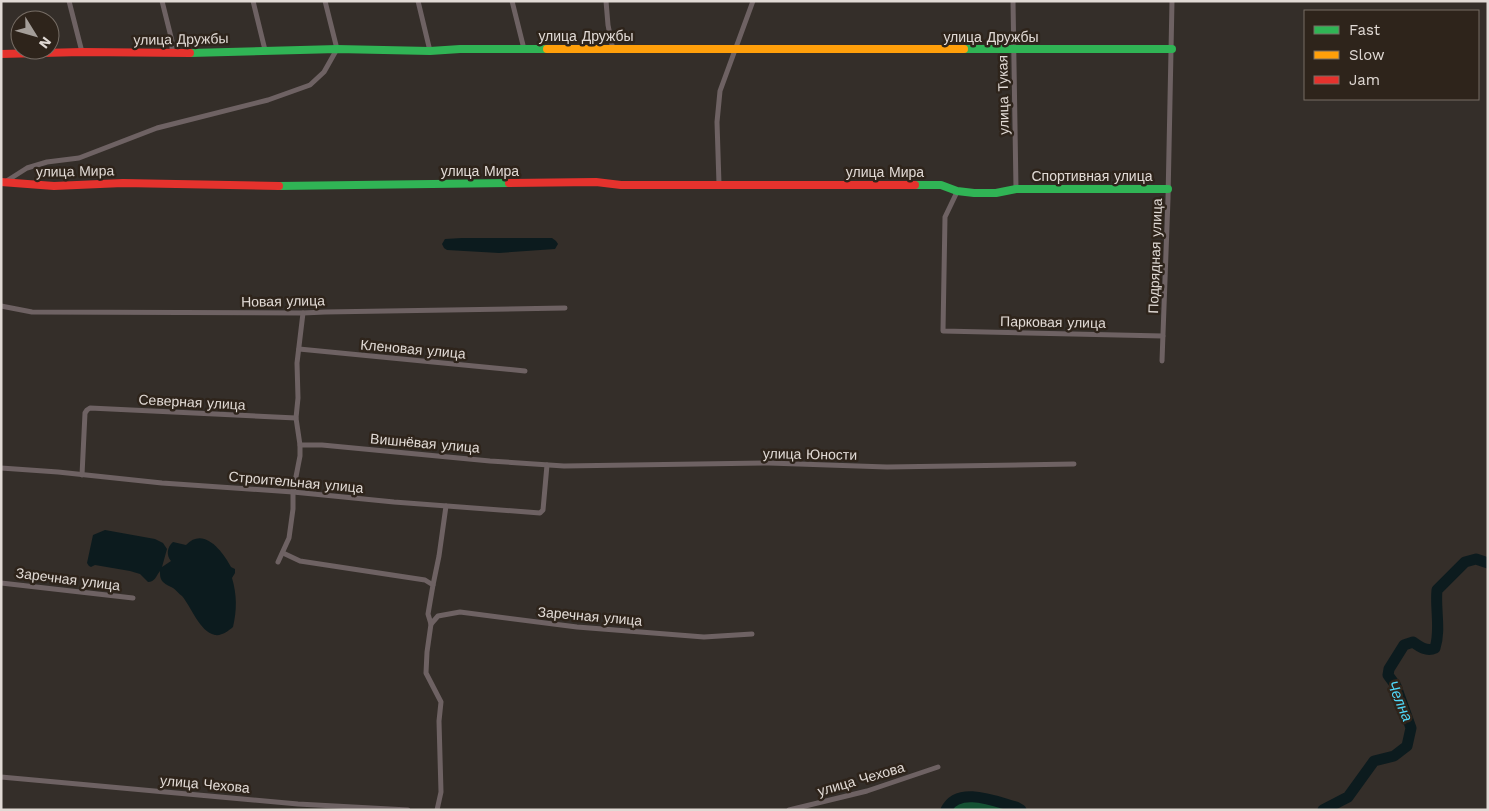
<svg xmlns="http://www.w3.org/2000/svg" width="1489" height="811" font-family="'Work Sans',sans-serif">
<rect width="100%" height="100%" fill="#342e29"/>
<!-- green -->
<path fill="#155233" d="M970,799l21,3 30,8h-76c6,-9 15,-10 25,-11z"/>
<!-- water -->
<g fill="#0c1b1e">
<path d="M462,238h90l4,3 2,3 -3,5 -56,4 -52,-3 -3,-2 -2,-4 3,-5z"/>
<path d="M105,530l50,9 8,4 4,6 -5,18 9,-6c-5,-6 -4,-14 2,-19l13,3c18,-19 37,7 45,22l4,2v4l-3,5c5,17 5,32 1,49 -5,4 -11,9 -18,8 -16,-4 -23,-27 -33,-39 -3,-2 -6,-6 -9,-8 -3,-2 -7,-3 -10,-6 -3,-3 -3,-7 -3,-11 -4,5 -5,11 -12,11l-8,-8 -10,-3 -35,-6 -4,2 -2,-1 -2,-3 6,-28z"/>
</g>
<g fill="none" stroke-linecap="round" stroke-linejoin="round">
<!-- river -->
<g stroke="#0c1b1e" stroke-width="11">
<path d="M946,810c12,-25 51,-8 70,-3l5,3"/>
<path d="M1323,810l25,-13 26,-36 20,-5 13,-10 4,-18 -15,-42 -8,-11 1,-6 15,-24 9,-3c7,5 14,10 22,6 6,-18 0,-39 2,-58l28,-28 11,-3 12,4"/>
</g>
<!-- street -->
<g stroke="#6e6263" stroke-width="5">
<path d="M69,1l13,51"/>
<path d="M162,1l10,40v12"/>
<path d="M253,1l12,49"/>
<path d="M418,1l12,50"/>
<path d="M512,1l12,48"/>
<path d="M606,1l2,24 5,25"/>
<path d="M1013,1l3,188"/>
<path d="M5,182l22,-14 20,-6 32,-4 78,-30 111,-28 42,-15 14,-13 13,-23 -12,-48"/>
<path d="M719,184l-2,-62 3,-31 33,-90"/>
<path d="M957,192l-12,25 -2,114 220,5"/>
<path d="M1,306l31,6 271,1 22,-1 240,-4"/>
<path d="M299,349l226,22"/>
<path d="M1162,361l6,-162 4,-198"/>
<path d="M300,445h22l168,16 74,5 205,-3 118,4 187,-3"/>
<path d="M1,468l57,4 104,11 131,9 101,10 146,11 3,-3 4,-45"/>
<path d="M82,475l3,-62 2,-3 3,-2 206,10"/>
<path d="M283,553l17,8 125,19 8,5 -5,29 3,10"/>
<path d="M278,562l11,-24 4,-29v-17l7,-36v-11l-4,-27 2,-20 -1,-35 6,-50"/>
<path d="M1,583l132,15"/>
<path d="M433,585l6,-29 7,-50"/>
<path d="M1,777l297,27 110,6"/>
<path d="M437,810l4,-18 -2,-71 2,-19 -15,-29 1,-21 4,-28 7,-8 22,-4 117,15 127,10 48,-3"/>
<path d="M789,810l78,-19 71,-24"/>
</g>
<!-- fast -->
<g stroke="#30b455" stroke-width="8">
<path d="M964,49h208"/>
<path d="M190,53l147,-4 93,2 30,-2h87"/>
<path d="M915,185h26l16,6 17,2h22l20,-4h152"/>
<path d="M279,186l230,-3"/>
</g>
<!-- slow -->
<path stroke="#ff9f0a" stroke-width="8" d="M547,49h417"/>
<!-- jam -->
<g stroke="#e5322d" stroke-width="8">
<path d="M1,54l81,-2 108,1"/>
<path d="M1,182l53,4 69,-3 156,3"/>
<path d="M509,183l87,-1 25,3h294"/>
</g>
</g>
<g text-anchor="middle" stroke-width="5" stroke-linejoin="round" paint-order="stroke">
<!-- street labels -->
<g font-size="14" fill="#e1dad5" stroke="#2e241b">
<text x="586" y="41">улица Дружбы</text>
<text x="991" y="42">улица Дружбы</text>
<text transform="translate(181 39) rotate(-1)" y="5">улица Дружбы</text>
<text transform="translate(1003 95) rotate(-91)" y="5">улица Тукая</text>
<text transform="translate(75 171) rotate(-1)" y="5">улица Мира</text>
<text x="480" y="176">улица Мира</text>
<text x="885" y="177">улица Мира</text>
<text x="1092" y="181">Спортивная улица</text>
<text transform="translate(1155 256) rotate(-88)" y="5">Подрядная улица</text>
<text transform="translate(283 301) rotate(-1)" y="5">Новая улица</text>
<text transform="translate(1053 322) rotate(1)" y="5">Парковая улица</text>
<text transform="translate(413 349) rotate(5)" y="5">Кленовая улица</text>
<text transform="translate(192 402) rotate(3)" y="5">Северная улица</text>
<text transform="translate(425 443) rotate(5)" y="5">Вишнёвая улица</text>
<text transform="translate(810 454) rotate(1)" y="5">улица Юности</text>
<text transform="translate(296 482) rotate(5)" y="5">Строительная улица</text>
<text transform="translate(68 579) rotate(7)" y="5">Заречная улица</text>
<text transform="translate(590 616) rotate(5)" y="5">Заречная улица</text>
<text transform="translate(861 779) rotate(-16)" y="5">улица Чехова</text>
<text transform="translate(205 784) rotate(5)" y="5">улица Чехова</text>
</g>
<!-- water labels -->
<g font-size="15" font-style="italic" fill="#50d8f9" stroke="#2e241b">
<text transform="translate(1400 701) rotate(67)" y="5">Челна</text>
</g>
</g>
<!-- border -->
<rect width="1489" height="811" fill="none" stroke="#e1dad5" stroke-width="5"/>
<!-- legend -->
<rect x="1304" y="10" width="175" height="90" fill="#2e241b" stroke="#766d65"/>
<rect x="1314" y="26" width="25" height="8" fill="#30b455" stroke="#766d65"/>
<text x="1349" y="35" font-size="15" fill="#e1dad5">Fast</text>
<rect x="1314" y="51" width="25" height="8" fill="#ff9f0a" stroke="#766d65"/>
<text x="1349" y="60" font-size="15" fill="#e1dad5">Slow</text>
<rect x="1314" y="76" width="25" height="8" fill="#e5322d" stroke="#766d65"/>
<text x="1349" y="85" font-size="15" fill="#e1dad5">Jam</text>
<!-- north arrow -->
<g transform="translate(35 35) rotate(127)"><circle r="24" fill="#2e241b" stroke="#766d65"/>
<path d="M0-4L9 19L0 12L-9 19Z" fill="#a49e99"/>
<text y="-8" font-size="14" font-weight="bold" text-anchor="middle" fill="#e1dad5">N</text>
</g>
</svg>
